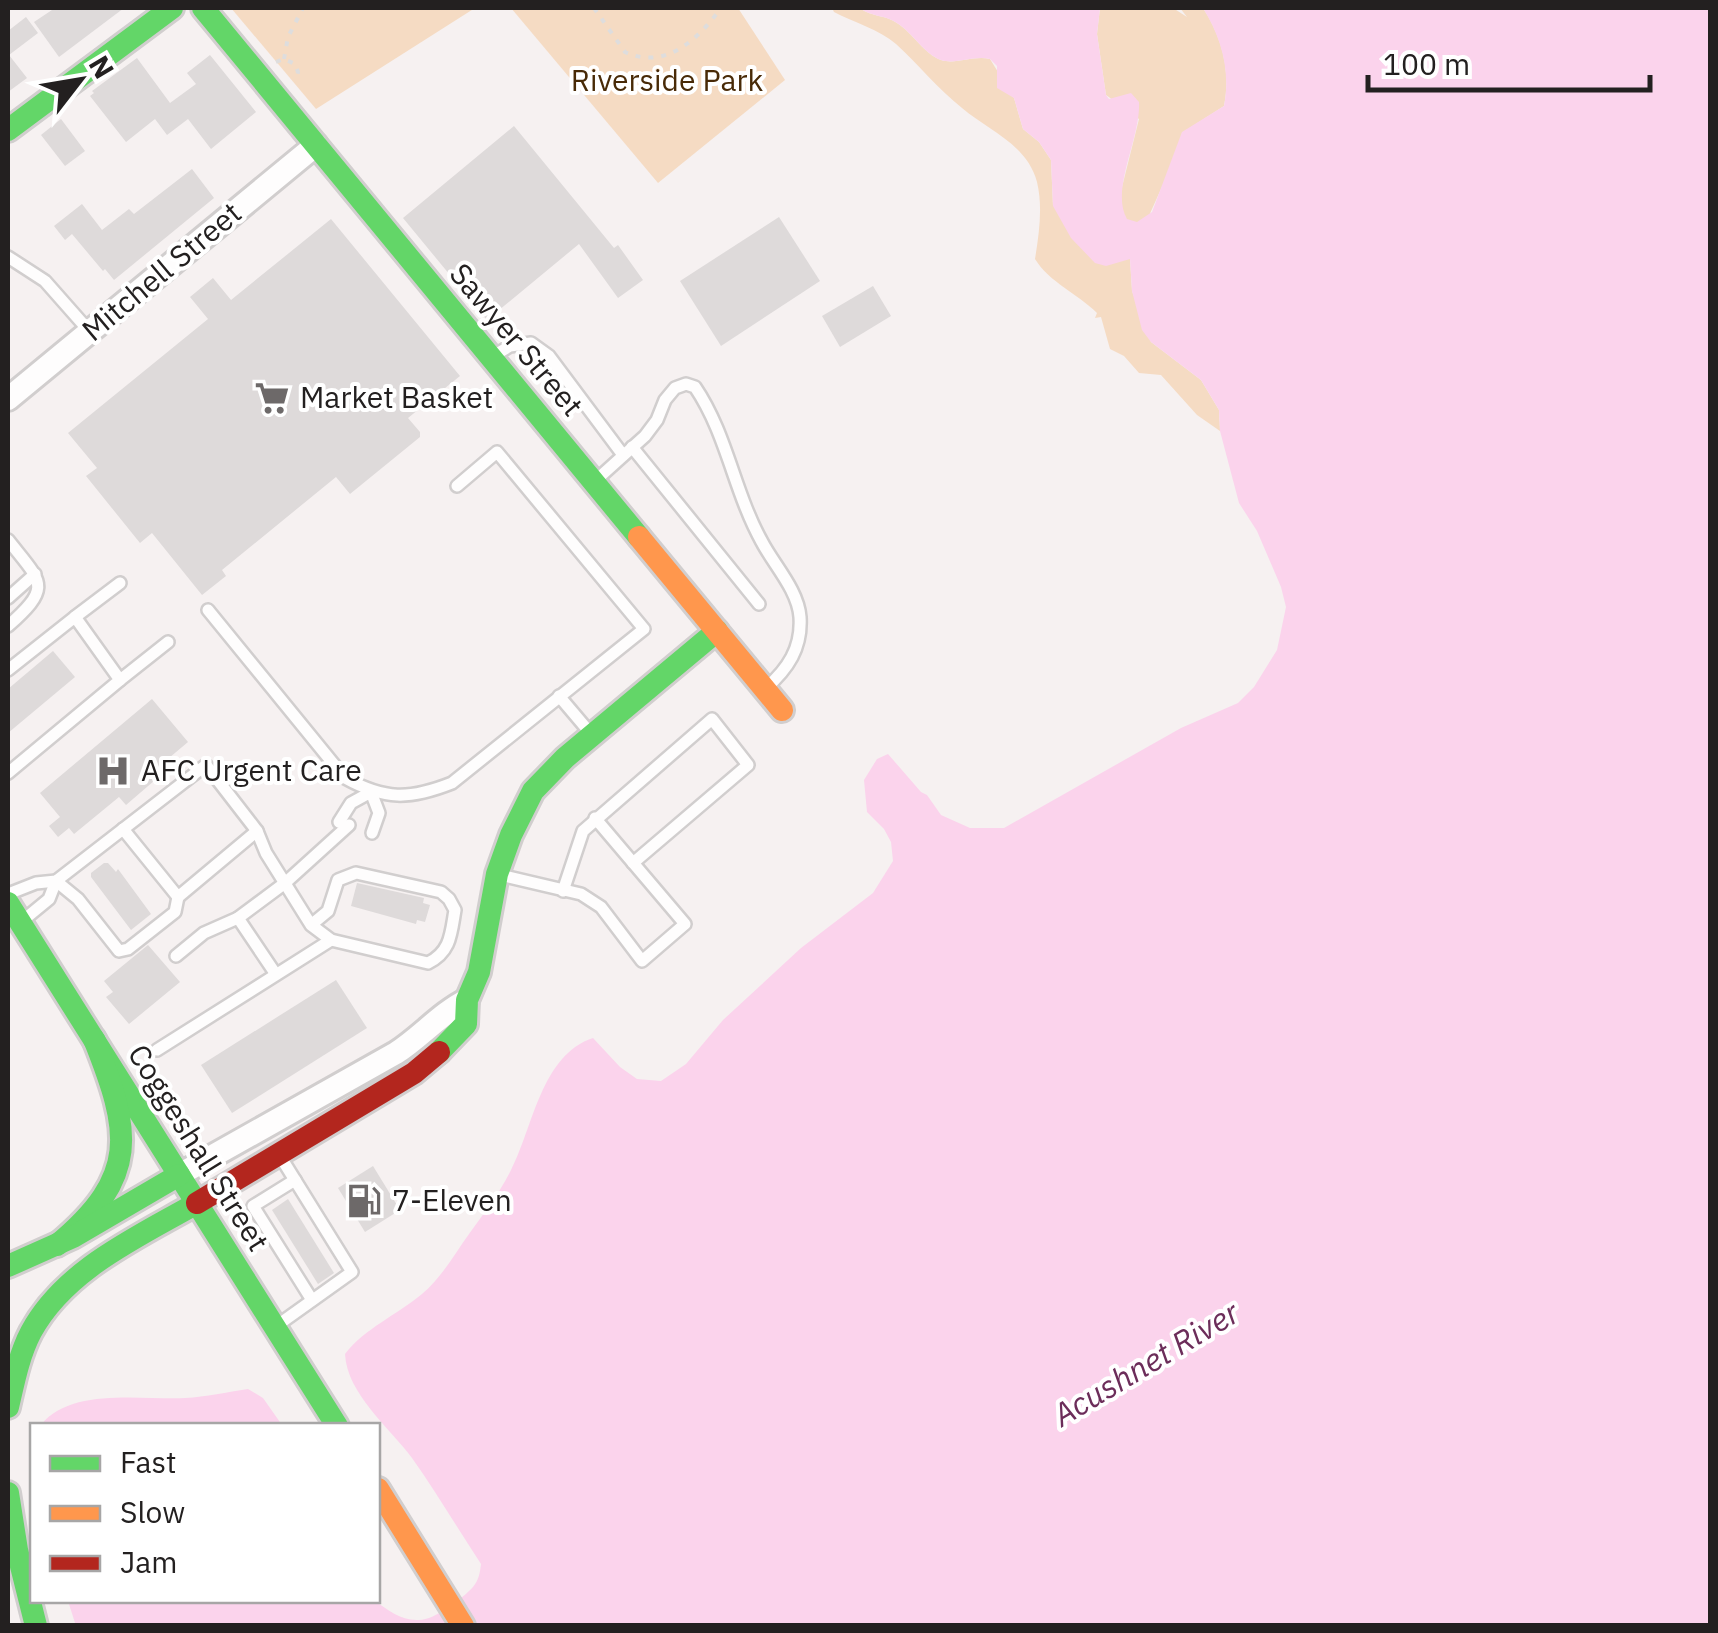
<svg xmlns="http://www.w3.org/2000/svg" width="1718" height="1633" font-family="'IBM Plex Sans',sans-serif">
<rect width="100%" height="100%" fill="#f6f1f1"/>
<!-- green -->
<g fill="#f5dbc3">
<path d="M231,8h244l-159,101z"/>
<path d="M511,8h227l47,72 -127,103z"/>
<path d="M832,8h28c11,9 26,7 37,15 16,10 27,31 44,37 15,5 32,-5 49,-1l24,39 9,31 16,13 12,18 2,46 68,2 -2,-9 20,-80 -33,-24 -9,-61 3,-26h73l14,9 -7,-9h23c19,29 28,63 21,98l-42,27 -3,16 -49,109 2,33 19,51 50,38 18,30 1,21 -23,-16 -36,-40 -22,-2 -15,-17 -14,-7 -9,-32 -6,1 2,-5c-20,-20 -47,-30 -62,-54 4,-25 8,-52 2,-77 -10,-38 -48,-51 -75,-74 -24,-19 -44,-44 -66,-64 -16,-14 -43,-22 -62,-32z"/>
</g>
<!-- water -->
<g fill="#fbd3ec">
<path d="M860,8h240l-3,26 9,61 3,4 22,-6 8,9c2,36 -29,88 -12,117l10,3 15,-10 30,-80 42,-26c7,-35 -3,-69 -21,-98h507v1617l-1634,1 -8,-25h307c13,9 26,20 44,19 16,0 44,-22 54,-33 6,-7 7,-15 8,-23 -23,-35 -45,-72 -69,-106 -22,-30 -65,-64 -67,-104 20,-26 52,-39 77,-60 20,-17 32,-39 47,-60 15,-21 30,-40 42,-64 22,-42 30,-115 82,-132l27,29 17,12 24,2 25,-17 37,-44 78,-72 72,-55 20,-32 -2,-19 -7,-13 -17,-17 -3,-32 13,-21 11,-5 33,38 6,3 14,20 29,13h34l177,-100 57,-25 16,-16 23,-37 9,-43 -5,-20 -24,-56 -18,-28 -19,-72 -1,-21 -18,-30 -50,-38 -9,-12 -10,-39 -2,-32 -24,7 -11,-3 -24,-25 -18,-32 -2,-46 -12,-18 -16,-13 -9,-31 -17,-10v-22l-7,-7c-17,-4 -34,6 -49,1 -17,-6 -28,-27 -44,-37 -11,-8 -26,-6 -37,-15z"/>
<path d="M248,1389l15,9 19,27h-241c29,-38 101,-25 144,-27 21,-1 42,-6 63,-9z"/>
</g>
<!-- building -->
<g fill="#dedada">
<path d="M55,8h69l-65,49 -25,-35z"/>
<path d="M26,17l12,16 -29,22 18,23 -19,14v-61z"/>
<path d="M210,55l46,57 -45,37 -23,-30 -21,16 -12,-16 -29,23 -36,-46 4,-3 -2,-2 45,-33 33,45 26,-19 -9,-11z"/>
<path d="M61,119l24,32 -20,15 -24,-31z"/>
<path d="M514,126l100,122 4,-3 25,35 -25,18 -39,-54 -92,76 -84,-102z"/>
<path d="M192,169l22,29 -100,82 -9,-11 -2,2 -31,-37 -7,6 -11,-14 28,-22 20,26 27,-21 5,5z"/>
<path d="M779,217l41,64 -99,65 -41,-65z"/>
<path d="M331,219l129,157 -52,42 12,14v5l-70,57 -14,-17 -114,93 4,6 -24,19 -50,-62 -12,10 -54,-67 11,-8 -29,-35 140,-114 -18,-22 23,-19 18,22z"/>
<path d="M873,286l18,30 -51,31 -18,-31z"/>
<path d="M53,651l22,26 -67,56v-44z"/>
<path d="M152,699l36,43 -31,26 5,6 -36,31 -7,-8 -45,37 -5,-6 -11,9 -9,-11 11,-9 -20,-24z"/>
<path d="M104,863h4l8,9 2,-3 33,45 -20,16 -40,-53v-4z"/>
<path d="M357,883l67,15 -1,5 7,2 -5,17 -8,-2 -1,4 -65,-18z"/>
<path d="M148,945l32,37 -51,42 -23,-27 7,-5 -9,-11z"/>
<path d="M336,980l31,48 -135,85 -31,-48z"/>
<path d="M373,1166l27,44 -35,22 -27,-44z"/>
<path d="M288,1199l46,74 -16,11 -46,-74z"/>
</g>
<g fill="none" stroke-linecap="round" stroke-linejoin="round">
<!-- lane casing -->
<g stroke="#d1cece" stroke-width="16">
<g id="lane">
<path d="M8,257l37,24 45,51"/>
<path d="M495,355l15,-9 21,-3 18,13 74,99"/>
<path d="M632,447l127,157"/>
<path d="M594,482l51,-46 12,-16 8,-20 10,-12 11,-4 9,3c32,47 39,105 67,155 12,23 36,48 38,75 2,31 -12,52 -35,72"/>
<path d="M8,540c34,43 45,46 0,86"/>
<path d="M8,598l27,-24"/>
<path d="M208,610l137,168c40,22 64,22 107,5l192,-154 -147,-177 -40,34"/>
<path d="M75,617l45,-34"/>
<path d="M8,670l67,-53 45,63 -112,93"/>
<path d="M120,680l48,-38"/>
<path d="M559,696l33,39"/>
<path d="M339,822l12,-19 20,-11 8,21 -7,20"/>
<path d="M123,829l55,68 79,-66"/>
<path d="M500,875l81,19 20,13 41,54 43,-37 -90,-106"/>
<path d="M56,881l22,18 41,52 9,-2 47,-37 3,-15"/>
<path d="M563,891l20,-60 129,-112 36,46 -115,98"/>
<path d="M8,894l28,-11 20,-2 150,-116 51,66 9,22 45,72 20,15 97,23c23,-11 23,-30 27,-53l-6,-11 -8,-7 -85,-19 -18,7 -10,31 -17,14"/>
<path d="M21,922l28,-23 7,-18"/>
<path d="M176,956l28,-23 34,-15"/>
<path d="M275,973l-37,-55 47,-35 64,-58"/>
<path d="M157,1050l174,-110"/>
<path d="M295,1180l-42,26 59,94"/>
<path d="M275,1327l77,-55 -72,-116"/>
</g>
</g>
<!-- street casing -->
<g stroke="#d1cece" stroke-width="28">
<g id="street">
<path d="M8,399l308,-254"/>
<path d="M179,1175l217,-122c25,-16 45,-40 71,-53"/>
</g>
</g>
<!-- fast casing -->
<g stroke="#d1cece" stroke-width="28">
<g id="fast">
<path d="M203,8l436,529"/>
<path d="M8,130l164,-122"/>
<path d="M8,903l329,523"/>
<path d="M439,1052l27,-28 1,-24 12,-28 18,-98 14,-39 22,-44 32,-33 152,-127"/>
<path d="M57,1245c83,-69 74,-113 37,-206"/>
<path d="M8,1266l65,-29 106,-62"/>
<path d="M8,1407c6,-26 11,-52 23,-75 34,-63 107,-95 166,-129"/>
<path d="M8,1493l9,57 19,76"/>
</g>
</g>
<!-- slow casing -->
<g stroke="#d1cece" stroke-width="28">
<g id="slow">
<path d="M639,537l143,173"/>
<path d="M378,1489l85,137"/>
</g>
</g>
<!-- jam casing -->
<g stroke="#d1cece" stroke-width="28">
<path id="jam" d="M197,1203l217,-130 25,-21"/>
</g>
<!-- path -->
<g stroke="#dedddd" stroke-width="4" stroke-dasharray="5 8" stroke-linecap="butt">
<path d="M594,8l31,44c41,19 74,-14 96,-44"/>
<path d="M284,59l4,-22 15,-29"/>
<path d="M276,62l8,-3 11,5 3,8 -2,9"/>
</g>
<!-- lane -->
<use href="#lane" stroke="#fefdfd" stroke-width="11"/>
<!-- street -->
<use href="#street" stroke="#fefdfd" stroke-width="22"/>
<!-- fast -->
<use href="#fast" stroke="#63d668" stroke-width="22"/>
<!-- slow -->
<use href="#slow" stroke="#ff974d" stroke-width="22"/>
<!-- jam -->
<use href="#jam" stroke="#b3261e" stroke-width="22"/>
</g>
<!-- icons -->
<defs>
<g id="supermarket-bare" transform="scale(2.7)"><path d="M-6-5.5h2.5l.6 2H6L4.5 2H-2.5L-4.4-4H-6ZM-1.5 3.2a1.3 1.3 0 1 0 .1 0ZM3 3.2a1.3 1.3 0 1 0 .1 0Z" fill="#6d6969" stroke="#fff" stroke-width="2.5" paint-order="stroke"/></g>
<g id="hospital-bare" transform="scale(2.7)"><path d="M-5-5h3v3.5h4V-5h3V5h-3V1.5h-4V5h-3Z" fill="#6d6969" stroke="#fff" stroke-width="2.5" paint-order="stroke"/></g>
<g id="fuel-bare" transform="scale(2.7)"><path d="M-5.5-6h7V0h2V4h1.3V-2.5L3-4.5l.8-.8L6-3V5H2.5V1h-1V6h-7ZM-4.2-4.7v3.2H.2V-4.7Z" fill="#6d6969" stroke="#fff" stroke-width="2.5" paint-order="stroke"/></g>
</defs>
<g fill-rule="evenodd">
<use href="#supermarket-bare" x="272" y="398"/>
<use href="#hospital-bare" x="113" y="771"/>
<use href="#fuel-bare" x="364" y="1201"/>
</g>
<g text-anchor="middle" stroke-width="8" stroke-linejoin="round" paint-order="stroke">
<!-- park labels -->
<g font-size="30" fill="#482a07" stroke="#fff">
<text x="667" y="91">Riverside Park</text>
</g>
<!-- street labels -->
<g font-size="30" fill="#232020" stroke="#fff">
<text transform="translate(162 272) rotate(-40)" y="10">Mitchell Street</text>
<text transform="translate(516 340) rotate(50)" y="10">Sawyer Street</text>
<text transform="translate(198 1148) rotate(58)" y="10">Coggeshall Street</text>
</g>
<!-- poi labels -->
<g font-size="30" fill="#232020" stroke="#fff" text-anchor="start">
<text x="300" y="408">Market Basket</text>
<text x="141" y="781">AFC Urgent Care</text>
<text x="392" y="1211">7-Eleven</text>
</g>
<!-- water labels -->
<g font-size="32" font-style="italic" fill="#6c2d5a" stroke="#fff">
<text transform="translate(1146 1364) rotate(-31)" y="11">Acushnet River</text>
</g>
</g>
<!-- border -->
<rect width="1718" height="1633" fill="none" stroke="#232020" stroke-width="20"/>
<!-- legend -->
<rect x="30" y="1423" width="350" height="180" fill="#ffffff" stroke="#a7a6a6" stroke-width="2.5"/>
<rect x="50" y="1456" width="50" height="15" fill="#63d668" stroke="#a7a6a6" stroke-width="2.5"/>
<text x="120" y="1473" font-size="30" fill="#232020">Fast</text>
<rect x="50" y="1506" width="50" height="15" fill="#ff974d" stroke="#a7a6a6" stroke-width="2.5"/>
<text x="120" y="1523" font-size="30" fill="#232020">Slow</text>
<rect x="50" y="1556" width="50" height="15" fill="#b3261e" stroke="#a7a6a6" stroke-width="2.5"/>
<text x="120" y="1573" font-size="30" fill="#232020">Jam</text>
<!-- north arrow -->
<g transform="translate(80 80) rotate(59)" stroke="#ffffff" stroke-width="8" paint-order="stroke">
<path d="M0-8L18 38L0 25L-18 38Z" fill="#232020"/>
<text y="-15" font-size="28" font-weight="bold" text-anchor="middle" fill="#232020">N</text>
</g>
<!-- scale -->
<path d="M1368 75v15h282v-15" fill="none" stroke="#232020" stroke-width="5"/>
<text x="1383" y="75" font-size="30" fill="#232020" stroke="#ffffff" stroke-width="8" paint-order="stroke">100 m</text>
</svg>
